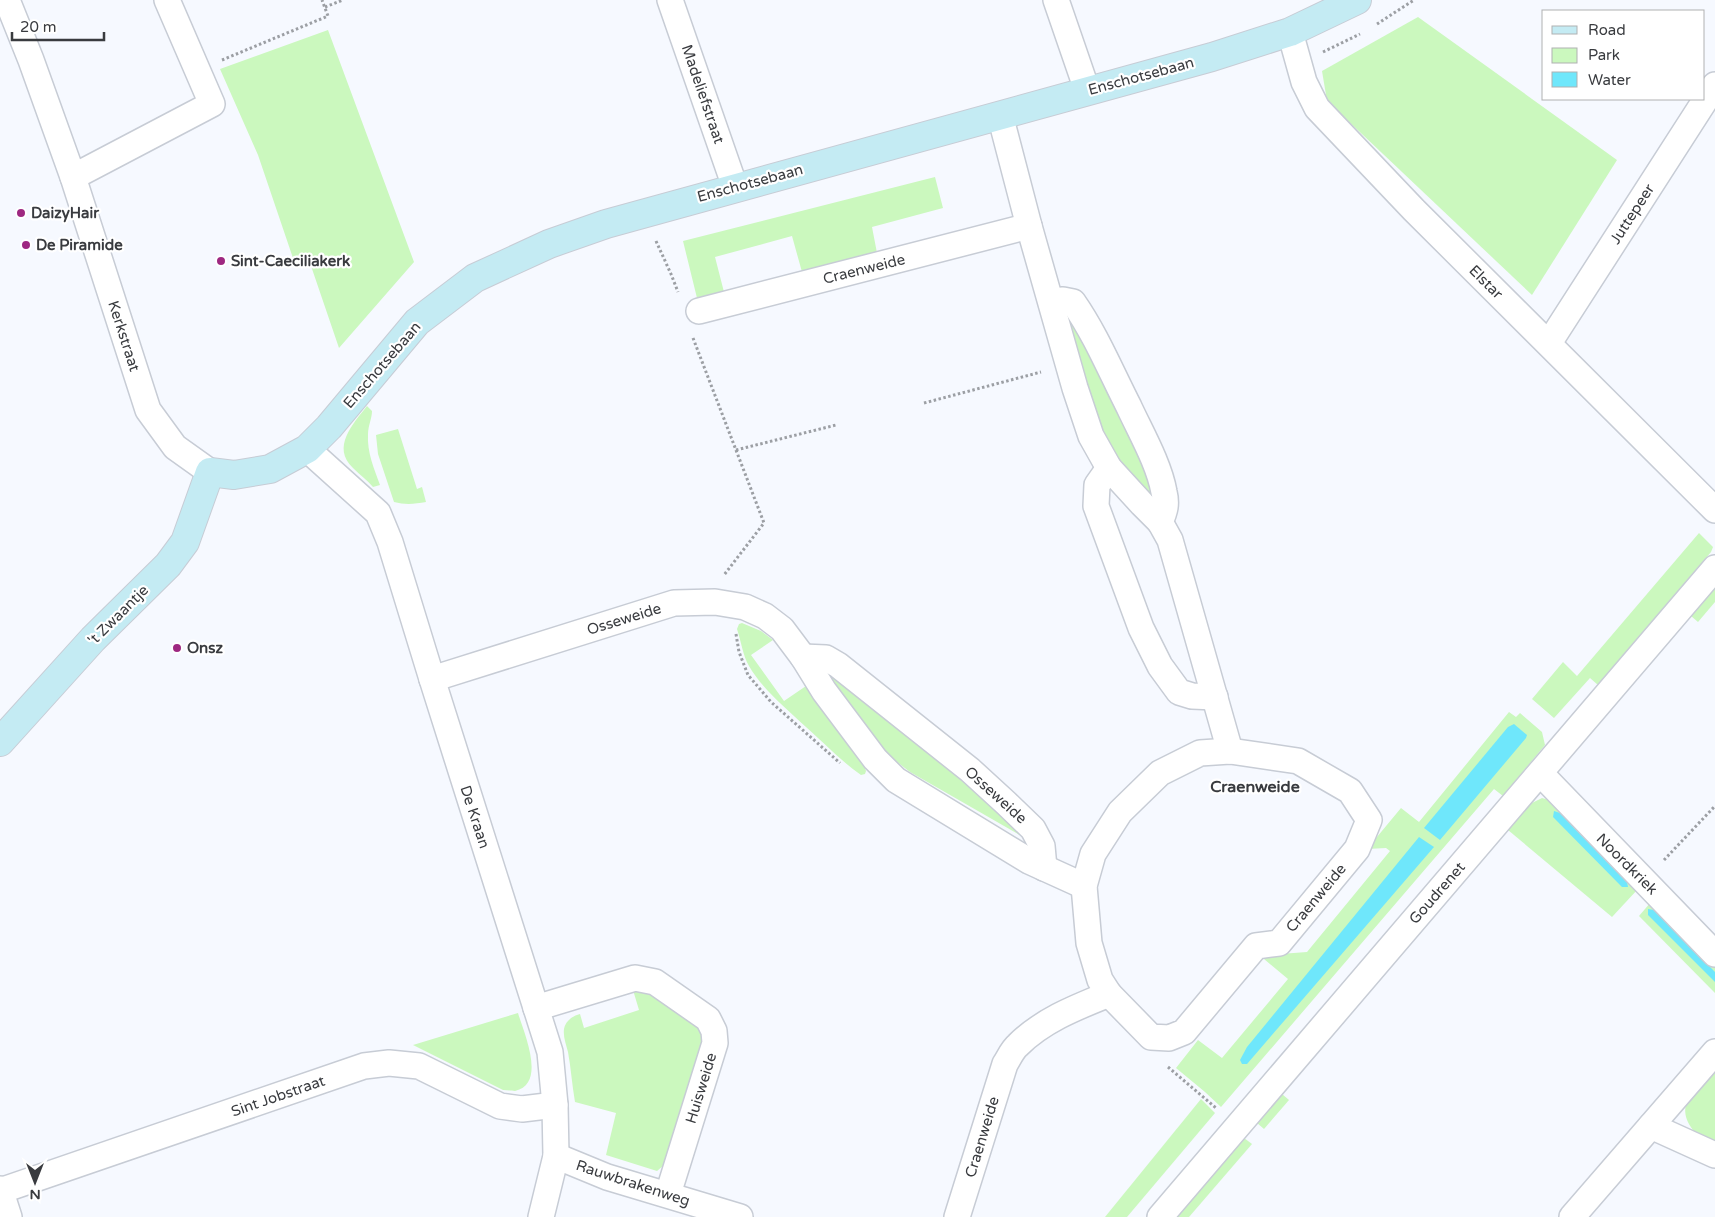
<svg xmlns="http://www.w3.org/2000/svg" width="1715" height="1217" font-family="'Varela Round',sans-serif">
<rect width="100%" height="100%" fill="#f6f9ff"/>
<!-- green -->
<g fill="#cbf8be">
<path d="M1418,17l199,143 -85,135 -205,-194 -5,-30z"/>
<path d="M328,30l86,232 -75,86 -29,-85 -15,1 -37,-109 -38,-86z"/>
<path d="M935,177l8,31 -71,19 5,26 -75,19 -10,-36 -77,21 9,35 -27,6 -14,-57z"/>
<path d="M1065,313l8,1 86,178 -4,8 -28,-25 -25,-39z"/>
<path d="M367,406l5,5c0,7 -4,15 -4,23 -1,19 6,34 12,51l-7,2c-6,-7 -13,-12 -20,-19 -22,-21 0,-44 14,-62z"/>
<path d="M398,429l19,60 5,-2 4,15c-11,2 -21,3 -32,0l-16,-48 -2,-19z"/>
<path d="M1699,533l14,14 -2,5 -113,133 -8,-7 -36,40 -22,-19 31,-37 14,14z"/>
<path d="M1715,588v14l-17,20 -7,-6z"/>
<path d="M742,623l19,8 12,9 -22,15 33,46 22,-15 57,77 3,8 -1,3 -4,1c-20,-14 -37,-32 -55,-48 -20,-19 -43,-37 -57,-61 -6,-10 -8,-25 -12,-37l2,-5z"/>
<path d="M831,671l95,76 104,94 -120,-69 -31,-24 -52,-69 1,-5z"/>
<path d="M1509,712l7,5 4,-4 22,19 3,13 -42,51 -9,-7 -273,318 -16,-15 -29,-24 22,-28 24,18 66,-79 -24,-20 4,-4 39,-3 83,-101 -4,-3 -19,1 34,-41 18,14z"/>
<path d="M1542,798l7,2 89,89 -26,28 -104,-87 22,-26z"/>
<path d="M1651,902l64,66v25l-76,-77z"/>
<path d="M633,990l17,1 51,37 3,7 -40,130 -7,6 -51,-16 10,-42 -41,-11c-3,-17 -4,-34 -7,-50 -2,-8 -5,-15 -4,-23 2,-9 9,-13 16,-15l4,14 55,-18z"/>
<path d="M518,1013c6,20 29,71 -3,78 -3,0 -8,-1 -12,-1l-90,-45z"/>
<path d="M1715,1062v84c-15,-6 -34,-23 -29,-42 1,-6 24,-35 29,-42z"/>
<path d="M1282,1094l7,6 -25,29 -7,-6z"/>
<path d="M1201,1099l14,14 -88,104h-22z"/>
<path d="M1244,1138l8,6 -63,73h-12z"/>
</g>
<!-- water -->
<g fill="#6fe7fb">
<path d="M1514,724l13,11 -1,3 -86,102 -16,-12 84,-101z"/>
<path d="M1554,811l6,2 67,69 1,5h-6l-69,-70z"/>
<path d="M1419,837l15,10 -187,217h-5l-2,-4 7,-13z"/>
<path d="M1648,909l6,1 61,62v10l-67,-67z"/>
</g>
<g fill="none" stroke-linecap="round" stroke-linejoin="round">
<!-- street casing -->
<g stroke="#c7ccd5" stroke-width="28">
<g id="street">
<path d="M7,0l24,60 42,117 75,233 27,37 35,25"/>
<path d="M670,0l65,187"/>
<path d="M1056,0l31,90"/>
<path d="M1290,32l14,50 13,26 97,102 301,300"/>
<path d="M1000,115l29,111 46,162 16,48 18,32 33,36 18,18 10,18 60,211"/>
<path d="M73,177l139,-73 -45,-104"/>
<path d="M1051,301l12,-1 10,2c23,33 38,70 56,105 12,26 30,57 35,85 3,12 1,19 -4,30"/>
<path d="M699,311l330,-85"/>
<path d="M1549,343l166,-258"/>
<path d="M307,449l71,64 12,29 42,137 118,373 5,53 1,51 -15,61"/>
<path d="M1109,468l-12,17 -1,21 45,122 19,38 19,26 13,4 23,1"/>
<path d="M803,657l23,1 12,7 132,105 36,33 27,26 9,17 2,22"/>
<path d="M432,679l242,-76 41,-1 30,5 20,9 17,13 21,28 21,34 51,68 21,21 133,81 55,25"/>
<path d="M1230,751l68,10 52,30 19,29 -12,29 -78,94 -23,3 -72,86 -15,6 -18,-1 -42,-43 -9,-14 -11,-37 -5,-57 9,-32 27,-42 40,-39 40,-20z"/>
<path d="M1540,773l175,181"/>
<path d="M536,1008l99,-30 20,4 53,37 6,12 1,12 -47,151"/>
<path d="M1651,1126l64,29"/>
<path d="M556,1156l51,21 133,40"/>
<path d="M0,1189l9,28"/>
<path d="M0,1191l364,-125 25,-3 30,3 81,40 22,3 33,-4"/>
<path d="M957,1217l48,-153c4,-6 7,-14 13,-19 25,-25 59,-38 91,-51"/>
<path d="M1160,1217l555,-649"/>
<path d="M1572,1217l143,-165"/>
</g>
</g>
<!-- secondary casing -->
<g stroke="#c7ccd5" stroke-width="30">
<path id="secondary" d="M0,742l93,-103 75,-74 17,-23 25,-70 24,3 36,-6 37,-20 22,-22 88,-105 58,-44 74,-34 57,-20 606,-167 78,-25 67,-32"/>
</g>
<!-- path -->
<g stroke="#9c9fa4" stroke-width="3" stroke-dasharray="2.5 2.5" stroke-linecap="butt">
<path d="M325,7l18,-7"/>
<path d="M1377,24l37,-24"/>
<path d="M1323,52l37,-18"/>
<path d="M222,60l106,-44 -6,-16"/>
<path d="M656,241l15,33 7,18"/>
<path d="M693,338l71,185 -40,52"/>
<path d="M924,403l117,-31"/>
<path d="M736,450l100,-25"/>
<path d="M736,634l3,18 9,23 23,27 69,61"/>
<path d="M1664,860l51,-54"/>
<path d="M1168,1067l48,41"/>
</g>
<!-- street -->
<use href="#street" stroke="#fff" stroke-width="25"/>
<!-- secondary -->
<use href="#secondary" stroke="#c4ebf3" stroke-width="28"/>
</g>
<!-- markers -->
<g fill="#9e2881" stroke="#fff" stroke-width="2">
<circle cx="21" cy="213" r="5"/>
<circle cx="26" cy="245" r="5"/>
<circle cx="221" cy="261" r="5"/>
<circle cx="177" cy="648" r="5"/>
</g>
<g text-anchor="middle" stroke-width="4.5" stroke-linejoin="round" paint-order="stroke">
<!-- street labels -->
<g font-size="15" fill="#393b3f" stroke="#fff">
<text transform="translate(1141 76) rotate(-15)" y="5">Enschotsebaan</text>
<text transform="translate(703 94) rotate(71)" y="5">Madeliefstraat</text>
<text transform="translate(750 183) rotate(-15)" y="5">Enschotsebaan</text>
<text transform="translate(1632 214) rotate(-57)" y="5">Juttepeer</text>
<text transform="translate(864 269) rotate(-14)" y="5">Craenweide</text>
<text transform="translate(1486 282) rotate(45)" y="5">Elstar</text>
<text transform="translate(124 336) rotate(72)" y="5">Kerkstraat</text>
<text transform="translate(382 365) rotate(-49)" y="5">Enschotsebaan</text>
<text transform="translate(118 615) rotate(-45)" y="5">'t Zwaantje</text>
<text transform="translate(624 619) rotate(-17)" y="5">Osseweide</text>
<text transform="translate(996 795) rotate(42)" y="5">Osseweide</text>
<text transform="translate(475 817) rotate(72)" y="5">De Kraan</text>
<text transform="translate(1627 864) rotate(45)" y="5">Noordkriek</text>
<text transform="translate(1437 893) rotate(-49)" y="5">Goudrenet</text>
<text transform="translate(1316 898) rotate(-50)" y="5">Craenweide</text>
<text transform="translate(701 1088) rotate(-73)" y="5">Huisweide</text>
<text transform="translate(278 1096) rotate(-19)" y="5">Sint Jobstraat</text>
<text transform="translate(982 1137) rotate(-73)" y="5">Craenweide</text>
<text transform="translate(633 1183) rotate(18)" y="5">Rauwbrakenweg</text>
</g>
<!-- poi labels -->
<g font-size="15" font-weight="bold" fill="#393b3f" stroke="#fff" text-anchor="start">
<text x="31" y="218">DaizyHair</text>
<text x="36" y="250">De Piramide</text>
<text x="231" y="266">Sint-Caeciliakerk</text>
<text x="187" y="653">Onsz</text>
</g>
<!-- neighbourhood labels -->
<g font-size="16" font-weight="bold" fill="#393b3f" stroke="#fff">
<text x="1255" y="792">Craenweide</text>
</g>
</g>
<!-- legend -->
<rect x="1542" y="10" width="162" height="90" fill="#ffffff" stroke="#b0b1b2"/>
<rect x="1552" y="26" width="25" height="8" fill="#c4ebf3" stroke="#b0b1b2"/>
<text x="1588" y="35" font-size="15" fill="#393b3f">Road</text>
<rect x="1552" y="48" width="25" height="15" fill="#cbf8be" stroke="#b0b1b2"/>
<text x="1588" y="60" font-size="15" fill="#393b3f">Park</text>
<rect x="1552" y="72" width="25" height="15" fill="#6fe7fb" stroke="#b0b1b2"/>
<text x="1588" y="85" font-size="15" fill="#393b3f">Water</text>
<!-- north arrow -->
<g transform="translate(35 1182) rotate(180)" stroke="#ffffff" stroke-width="4" paint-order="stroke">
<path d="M0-4L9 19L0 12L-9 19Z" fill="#393b3f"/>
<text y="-8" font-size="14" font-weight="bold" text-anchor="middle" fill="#393b3f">N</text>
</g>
<!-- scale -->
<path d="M12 32v8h92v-8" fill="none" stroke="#393b3f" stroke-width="2.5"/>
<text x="20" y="32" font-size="15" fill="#393b3f" stroke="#ffffff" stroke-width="4" paint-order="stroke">20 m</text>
</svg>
